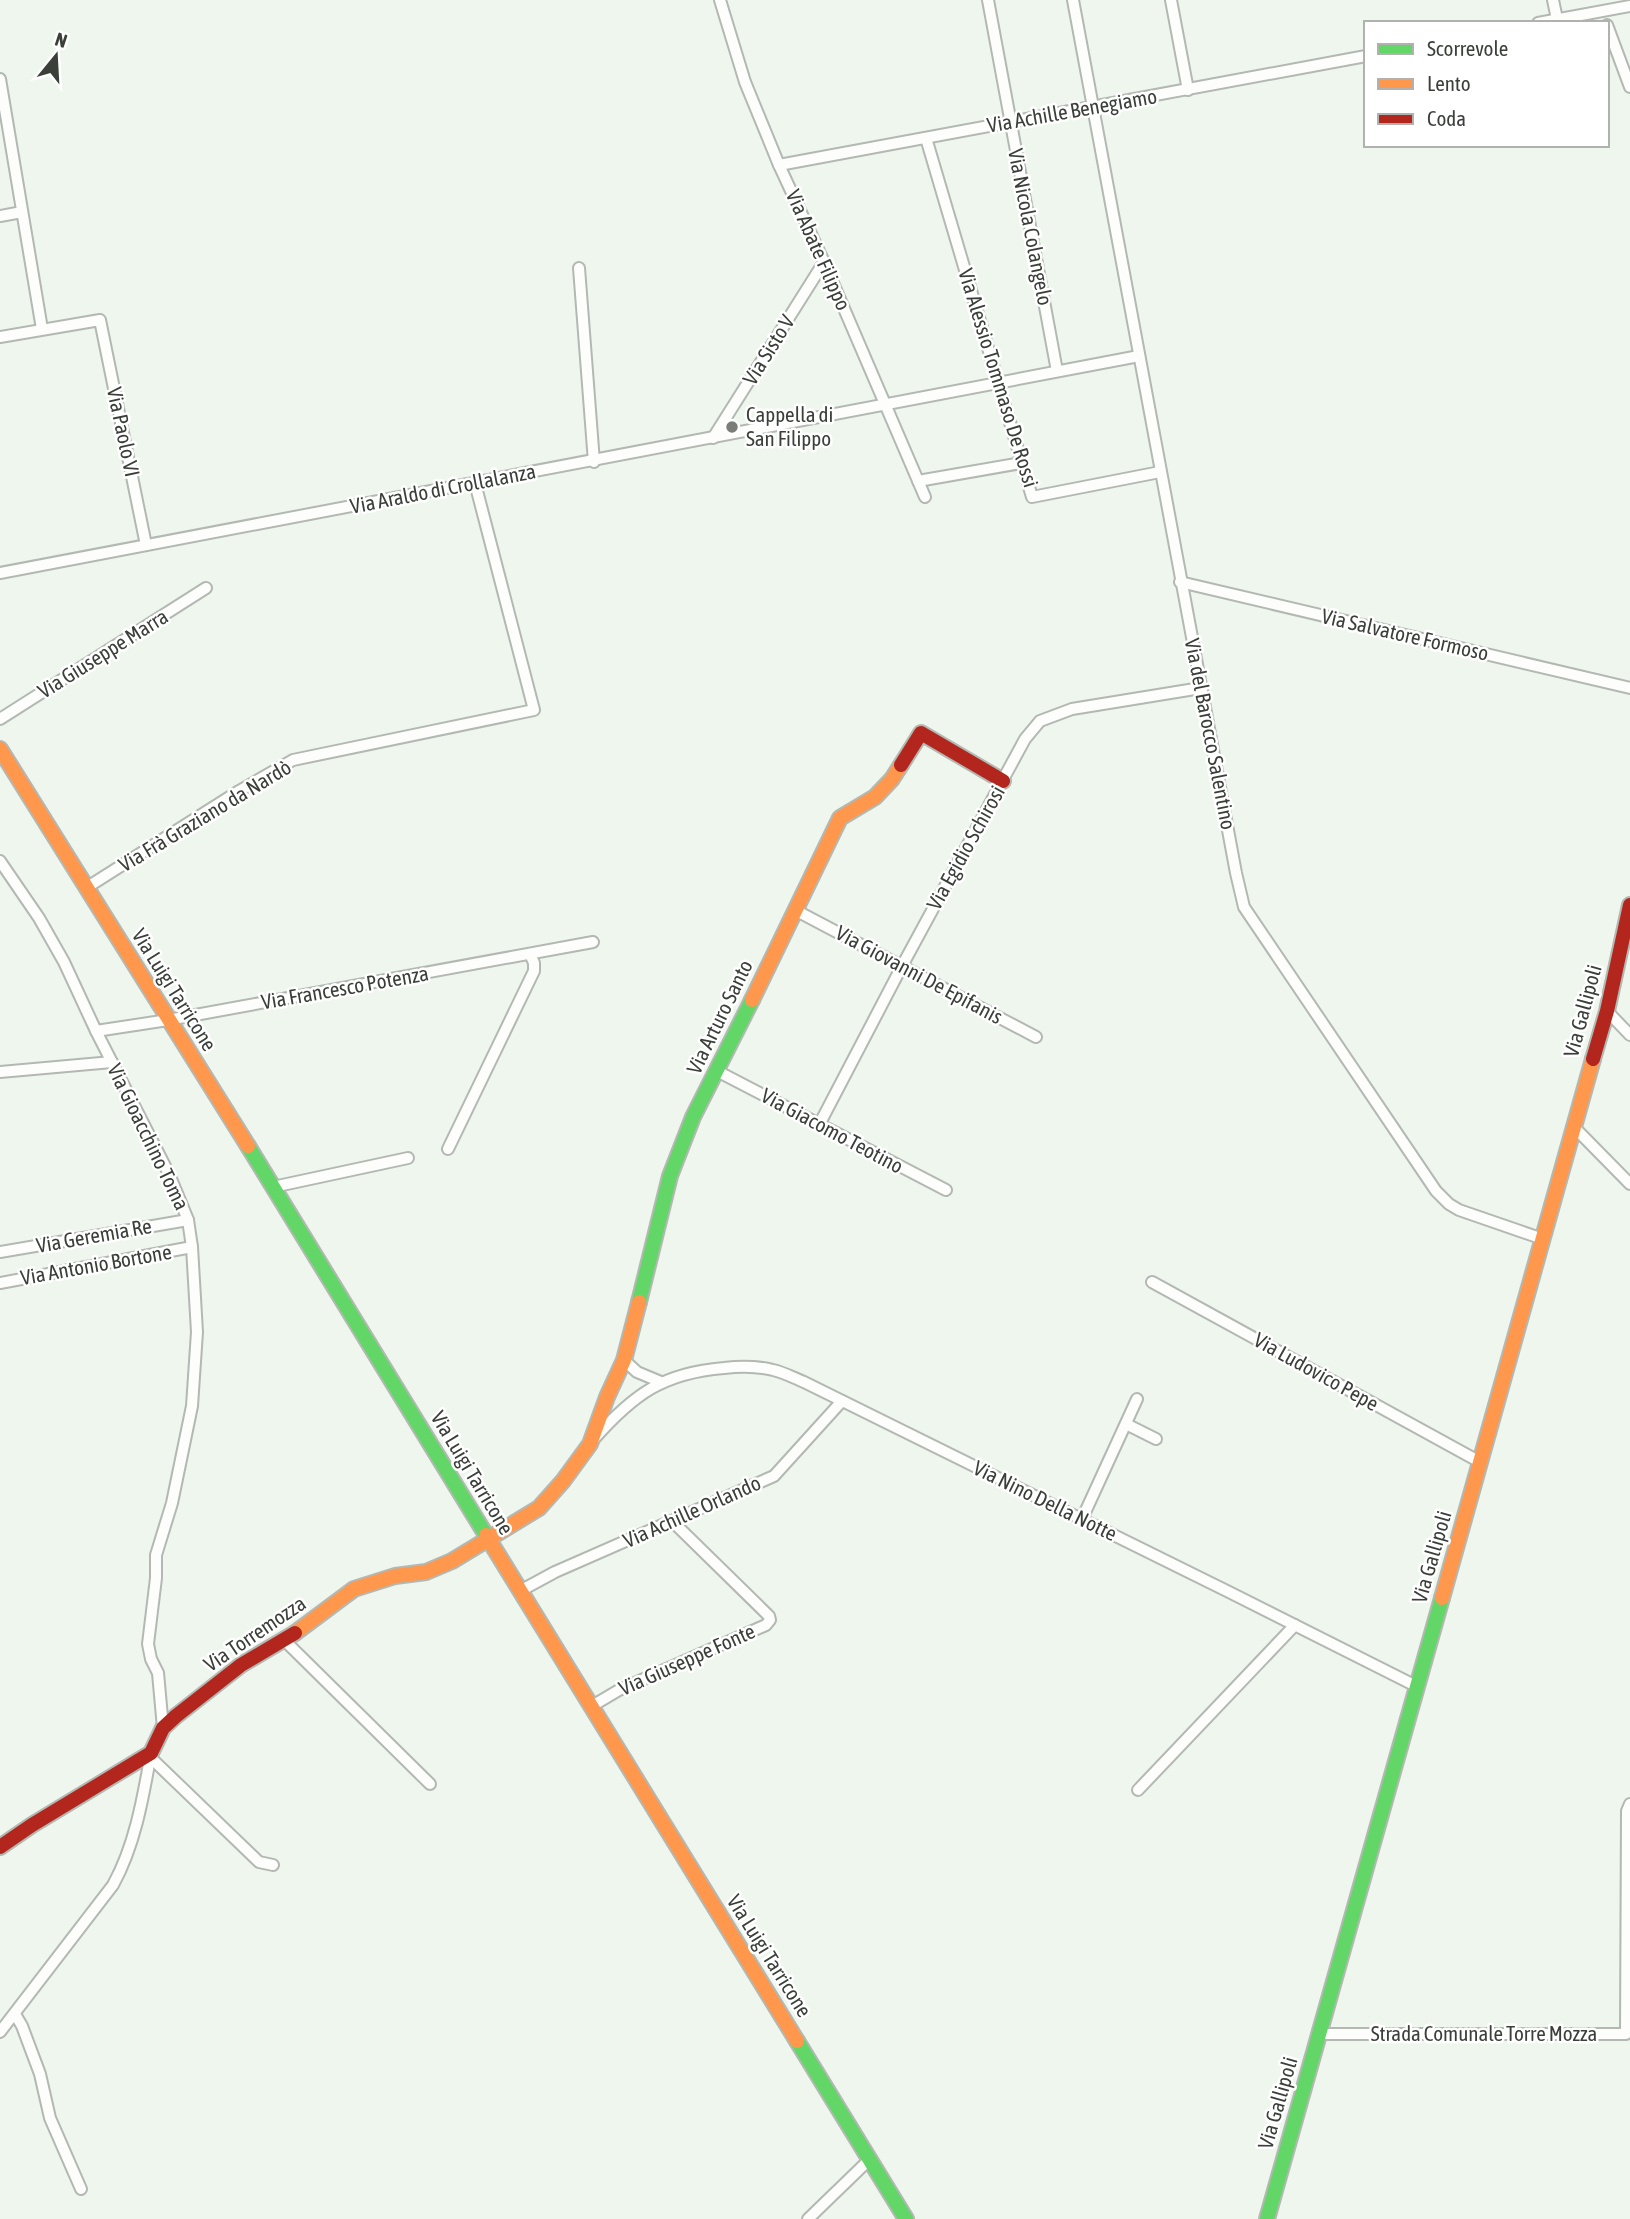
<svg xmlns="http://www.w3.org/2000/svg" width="1630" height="2219" font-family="'Asap Condensed',sans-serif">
<rect width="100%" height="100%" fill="#eff6ee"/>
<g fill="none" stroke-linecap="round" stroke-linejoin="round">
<!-- street casing -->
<g stroke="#b3b8b3" stroke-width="14">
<g id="street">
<path d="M720,0l25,82 34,83 45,97 101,235"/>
<path d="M988,0l69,371"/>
<path d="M1073,0l163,873 8,34 192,284 13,13 10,6 84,29"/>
<path d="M1171,0l17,90"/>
<path d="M1553,0l4,19"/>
<path d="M1538,23l92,-17"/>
<path d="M1607,25l23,62"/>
<path d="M0,79l42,250"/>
<path d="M926,138l106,359 128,-25"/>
<path d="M779,165l587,-109"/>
<path d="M0,216l22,-4"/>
<path d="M579,268l15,194"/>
<path d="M0,337l100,-17 46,225"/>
<path d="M713,438l111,-176"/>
<path d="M918,481l103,-18"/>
<path d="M0,573l1139,-217"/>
<path d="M1180,582l450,106"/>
<path d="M0,719l206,-131"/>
<path d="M0,861l39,57 25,44 32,69 73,143 19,46 4,27 5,85 -5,74 -20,97 -16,52v23l-8,66 3,15 7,14 5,55"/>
<path d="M86,888l153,-97 54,-31 241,-50 -59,-227"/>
<path d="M795,910l241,127"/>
<path d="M1607,1011l23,24"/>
<path d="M96,1031l72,-11 425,-78"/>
<path d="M717,1071l229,119"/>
<path d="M0,1072l112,-10"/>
<path d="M819,1125l83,-159 123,-227 15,-18 32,-12 129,-21"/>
<path d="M1574,1127l56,57"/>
<path d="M448,1149l86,-178v-8l-4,-9"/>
<path d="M273,1187l135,-29"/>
<path d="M0,1252l188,-32"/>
<path d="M1152,1282l328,180"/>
<path d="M0,1283l192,-36"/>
<path d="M624,1360l13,12 24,10"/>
<path d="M1126,1424l30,15"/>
<path d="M594,1439c40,-45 69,-66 130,-71 17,-2 33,-2 49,2 10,2 21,8 31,12l425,210 189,95"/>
<path d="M1082,1519l55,-120"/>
<path d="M520,1591l35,-19 219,-96 68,-75"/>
<path d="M285,1641l145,143"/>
<path d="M592,1706l27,-16 147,-65 4,-5 -1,-4 -97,-95"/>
<path d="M150,1757l109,105 14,3"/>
<path d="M1138,1790l157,-165"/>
<path d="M15,2014l7,12 18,48 10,44 31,71"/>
<path d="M0,2032l113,-147c22,-40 30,-87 38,-132"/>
<path d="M1320,2034h306l1,-223 3,-7"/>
<path d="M808,2219l62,-60"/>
</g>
</g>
<!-- fast casing -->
<g stroke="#b3b8b3" stroke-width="18">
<g id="fast">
<path d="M248,1146l238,389"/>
<path d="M639,1302l31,-126 23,-59 59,-117"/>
<path d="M797,2041l109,178"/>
<path d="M1267,2219l175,-621"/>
</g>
</g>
<!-- slow casing -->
<g stroke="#b3b8b3" stroke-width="18">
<g id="slow">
<path d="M0,749l248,397"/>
<path d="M752,1000l88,-182 35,-21 17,-18 9,-14"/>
<path d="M486,1535l311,506"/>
<path d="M1442,1598l151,-539"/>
<path d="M295,1633l59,-44 41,-13 31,-4 26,-11 87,-53 24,-27 27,-37 17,-47 17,-37 15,-58"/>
</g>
</g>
<!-- jam casing -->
<g stroke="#b3b8b3" stroke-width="18">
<g id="jam">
<path d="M901,765l20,-32 82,48"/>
<path d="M1593,1059l14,-48 23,-106"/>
<path d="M0,1847l32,-22 119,-72 12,-25 13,-12 65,-51 54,-32"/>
</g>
</g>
<!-- street -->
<use href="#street" stroke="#fdfefc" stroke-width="10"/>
<!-- fast -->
<use href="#fast" stroke="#63d668" stroke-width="14"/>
<!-- slow -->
<use href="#slow" stroke="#ff974d" stroke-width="14"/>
<!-- jam -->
<use href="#jam" stroke="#b3261e" stroke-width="14"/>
</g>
<!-- markers -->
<circle fill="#797f78" stroke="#fff" stroke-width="2.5" cx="732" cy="427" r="7"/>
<g text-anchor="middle" stroke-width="5" stroke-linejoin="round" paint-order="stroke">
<!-- street labels -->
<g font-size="21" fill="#3a3f39" stroke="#fff">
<text transform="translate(1072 111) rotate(-10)" y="7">Via Achille Benegiamo</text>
<text transform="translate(1030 227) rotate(79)" y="7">Via Nicola Colangelo</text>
<text transform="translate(818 250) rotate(66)" y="7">Via Abate Filippo</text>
<text transform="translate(769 350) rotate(-58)" y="7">Via Sisto V</text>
<text transform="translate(998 378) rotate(73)" y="7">Via Alessio Tommaso De Rossi</text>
<text transform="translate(123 432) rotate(78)" y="7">Via Paolo VI</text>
<text transform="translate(443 489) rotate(-11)" y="7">Via Araldo di Crollalanza</text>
<text transform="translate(1405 635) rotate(13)" y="7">Via Salvatore Formoso</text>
<text transform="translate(103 654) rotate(-32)" y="7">Via Giuseppe Marra</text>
<text transform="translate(1210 734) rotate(79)" y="7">Via del Barocco Salentino</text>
<text transform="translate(205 816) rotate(-31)" y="7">Via Frà Graziano da Nardò</text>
<text transform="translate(966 848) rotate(-61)" y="7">Via Egidio Schirosi</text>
<text transform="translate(919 975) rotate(28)" y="7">Via Giovanni De Epifanis</text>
<text transform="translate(345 988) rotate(-10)" y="7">Via Francesco Potenza</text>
<text transform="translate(174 990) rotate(58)" y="7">Via Luigi Tarricone</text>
<text transform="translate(1583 1011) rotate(-75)" y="7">Via Gallipoli</text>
<text transform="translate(720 1017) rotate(-64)" y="7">Via Arturo Santo</text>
<text transform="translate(832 1131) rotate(28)" y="7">Via Giacomo Teotino</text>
<text transform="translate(148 1137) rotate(64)" y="7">Via Gioacchino Toma</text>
<text transform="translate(94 1236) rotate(-10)" y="7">Via Geremia Re</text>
<text transform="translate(96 1265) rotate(-10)" y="7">Via Antonio Bortone</text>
<text transform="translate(1316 1372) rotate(29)" y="7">Via Ludovico Pepe</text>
<text transform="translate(472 1473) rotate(59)" y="7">Via Luigi Tarricone</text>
<text transform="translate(1045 1501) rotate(26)" y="7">Via Nino Della Notte</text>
<text transform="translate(692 1512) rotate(-24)" y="7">Via Achille Orlando</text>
<text transform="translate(1432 1557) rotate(-74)" y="7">Via Gallipoli</text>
<text transform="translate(255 1634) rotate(-34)" y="7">Via Torremozza</text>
<text transform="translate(687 1660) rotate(-24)" y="7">Via Giuseppe Fonte</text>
<text transform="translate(769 1956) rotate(58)" y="7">Via Luigi Tarricone</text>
<text x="1484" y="2041">Strada Comunale Torre Mozza</text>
<text transform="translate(1278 2103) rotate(-74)" y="7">Via Gallipoli</text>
</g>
<!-- poi labels -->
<g font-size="21" fill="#3a3f39" stroke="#fff" text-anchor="start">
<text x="746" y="422">Cappella di<tspan x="746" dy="24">San Filippo</tspan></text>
</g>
</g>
<!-- legend -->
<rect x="1364" y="21" width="245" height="126" fill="#ffffff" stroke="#b0b2b0" stroke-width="2"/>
<rect x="1378" y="44" width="35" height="10" fill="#63d668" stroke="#b0b2b0" stroke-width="2"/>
<text x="1427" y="56" font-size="21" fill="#3a3f39">Scorrevole</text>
<rect x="1378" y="79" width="35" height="10" fill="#ff974d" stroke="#b0b2b0" stroke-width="2"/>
<text x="1427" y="91" font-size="21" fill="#3a3f39">Lento</text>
<rect x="1378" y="114" width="35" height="10" fill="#b3261e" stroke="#b0b2b0" stroke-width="2"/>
<text x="1427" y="126" font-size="21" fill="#3a3f39">Coda</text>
<!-- north arrow -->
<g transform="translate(56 56) rotate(18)" stroke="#ffffff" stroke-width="5" paint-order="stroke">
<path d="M0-5L12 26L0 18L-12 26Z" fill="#3a3f39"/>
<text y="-10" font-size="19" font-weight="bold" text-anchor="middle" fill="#3a3f39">N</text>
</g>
</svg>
